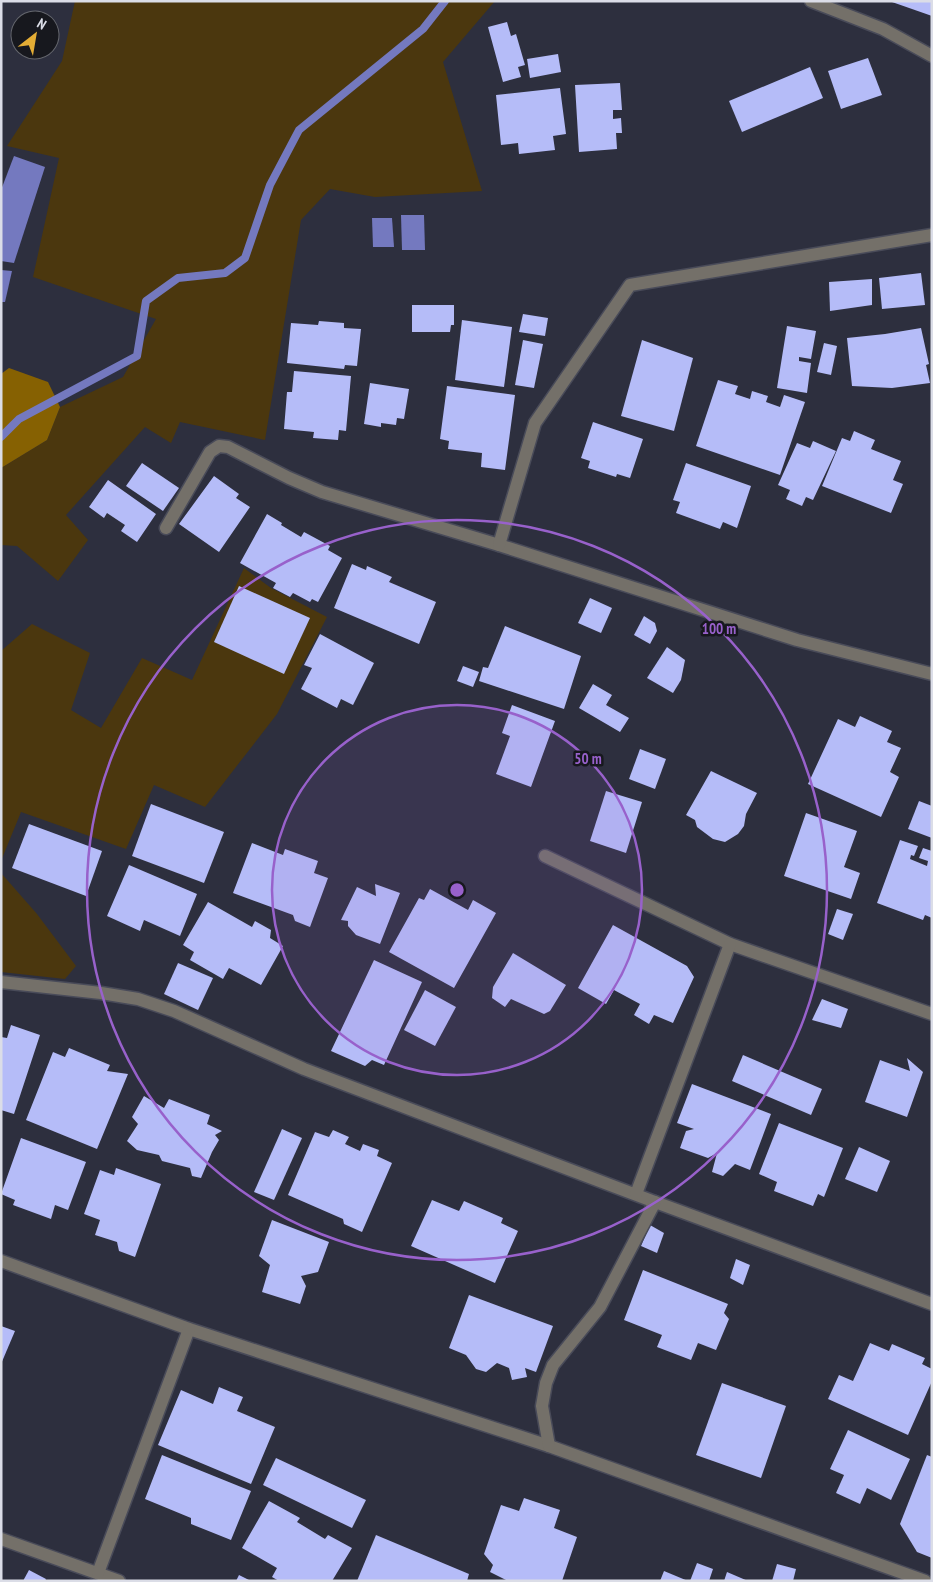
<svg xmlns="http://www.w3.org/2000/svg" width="933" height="1582" font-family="'PT Sans Narrow',sans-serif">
<rect width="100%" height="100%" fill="#2d2f3e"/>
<!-- green -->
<g fill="#4b370e">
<path d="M75,1h420l-52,61 39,129 -107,6 -45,-8 -29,31 -36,220 -85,-18 -9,21 -26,-16 -79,88 22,25 -30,41 -41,-35 -16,-1v-77l46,-28 13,-33 63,-30 33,-58 -123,-42 26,-119 -52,-12 55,-85z"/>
<path d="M244,568l27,20 56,29 -50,97 -72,93 -51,-22 -28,64 -105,-37 -20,49v-210l31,-27 58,29 -19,57 30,18 41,-70 50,22z"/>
<path d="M1,873l36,41 39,52 -11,13 -64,-7z"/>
</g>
<!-- forest -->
<path fill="#866102" d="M9,368l39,14 12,25 -13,33 -46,28v-94z"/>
<!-- water -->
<g fill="#7479bf">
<path d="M14,156l31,11 -31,96 -13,-2v-71z"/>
<path d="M401,215h23l1,35h-23z"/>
<path d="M372,218h20l2,29h-21z"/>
<path d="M1,270l11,1 -7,31h-4z"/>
</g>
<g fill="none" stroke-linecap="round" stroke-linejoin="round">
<!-- stream -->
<path stroke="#7479bf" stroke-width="8" d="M1,437l18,-18 118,-63 9,-55 32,-23 47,-5 20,-15 25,-73 29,-55 124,-101 22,-28"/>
</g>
<!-- building -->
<g fill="#b5bcf8">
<path d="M892,1h40v15l-40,-14z"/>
<path d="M507,22l4,14 5,-2 9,31 -7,2 3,10 -18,5 -15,-55z"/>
<path d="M558,54l3,18 -31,6 -3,-19z"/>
<path d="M868,58l14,37 -41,14 -13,-38z"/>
<path d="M810,67l13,31 -81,34 -13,-31z"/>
<path d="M620,83l2,27h-9v9l8,-1 1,15h-6l1,16 -38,3 -4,-67z"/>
<path d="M560,88l6,46 -13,2 2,14 -36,4 -1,-11 -17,2 -5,-50z"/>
<path d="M921,273l4,32 -43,4 -3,-31z"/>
<path d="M872,279v26l-42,6 -1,-29z"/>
<path d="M412,305h42v20h-3l-1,7h-38z"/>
<path d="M523,314l25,4 -3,18 -26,-4z"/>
<path d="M462,320l50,7 -8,60 -49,-7z"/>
<path d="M319,321l25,2v5l17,1 -4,37 -12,-1 -1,4 -57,-6 4,-40 27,2z"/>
<path d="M787,326l29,5 -5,28 -12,-2v4l12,2 -4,30 -30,-5z"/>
<path d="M921,328l8,36 -3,1 4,18 -38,5 -40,-2 -5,-48 38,-4z"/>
<path d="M523,340l20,4 -9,44 -19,-3z"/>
<path d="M642,340l51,18 -19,73 -53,-15z"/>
<path d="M824,343l13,3 -6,29 -14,-3z"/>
<path d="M294,371l57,5 -5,55 -7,-1 -1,10 -25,-2 1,-6 -30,-3 3,-37h5z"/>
<path d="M718,380l20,6 -3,8 15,5 2,-8 16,5 -2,6 14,5 4,-12 21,7 -25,73 -84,-29z"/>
<path d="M370,383l39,6 -5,30 -7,-1 -1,7 -15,-2v4l-17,-3z"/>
<path d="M447,386l68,9 -10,75 -24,-3 1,-14 -34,-4 1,-8 -9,-2z"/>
<path d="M593,422l50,17 -13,39 -13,-4 -1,3 -28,-9 2,-7 -9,-3z"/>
<path d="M854,431l21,9 -4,9 30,12 -8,19 10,4 -12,29 -69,-27 20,-48 8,3z"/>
<path d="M813,441l23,10 -23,49 -7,-3 -4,9 -16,-7 4,-9 -12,-5 19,-42 13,5z"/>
<path d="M142,463l37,25 -16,23 -37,-25z"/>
<path d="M686,463l65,23 -14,42 -14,-6 -3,7 -44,-16 4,-11 -7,-2z"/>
<path d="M214,476l25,18 -3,4 14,9 -31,45 -40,-28z"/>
<path d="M108,480l48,34 -19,28 -16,-11 4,-6 -18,-12 -3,5 -15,-11z"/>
<path d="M267,514l15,9 -1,2 20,12 3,-5 26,14 -2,4 14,8 -24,44 -6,-3 -2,3 -17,-9 -3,4 -17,-9 3,-5 -36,-20z"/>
<path d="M352,564l14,6 1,-4 25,11 -3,5 47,20 -17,42 -85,-36z"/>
<path d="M239,586l71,32 -26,56 -70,-32z"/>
<path d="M590,598l22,10 -11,25 -23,-10z"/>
<path d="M644,616l11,7 2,8 -7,13 -16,-9z"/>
<path d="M505,626l76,30 -17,53 -85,-28 4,-14 5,1z"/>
<path d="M320,634l54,29 -21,42 -12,-6 -4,9 -36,-19 11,-21 -8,-3z"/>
<path d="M667,647l18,13 -4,20 -8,13 -26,-15z"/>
<path d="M463,666l16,6 -6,15 -16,-6z"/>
<path d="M593,684l19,11 -6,10 23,13 -9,14 -41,-24z"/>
<path d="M512,705l43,16 -24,66 -35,-13 14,-38 -8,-3z"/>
<path d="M860,716l32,15 -5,11 14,6 -11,24 9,5 -18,40 -73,-33 30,-65 17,8z"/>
<path d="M640,749l26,10 -11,30 -26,-10z"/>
<path d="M711,771l46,22 -11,21 -2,12 -6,8 -13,8 -12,-3 -16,-12 -2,-7 -9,-5z"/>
<path d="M606,791l36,11 -16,51 -36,-12z"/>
<path d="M919,801l13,5v32l-24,-9z"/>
<path d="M151,804l73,28 -20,51 -72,-27z"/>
<path d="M806,813l51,18 -13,36 16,6 -9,26 -67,-23z"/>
<path d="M29,824l73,27 -16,45 -74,-28z"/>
<path d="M900,840l18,6 -4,10 -3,-1 -1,4 17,7 1,-5 -9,-3 4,-10 9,3v67l-7,-3 -2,5 -46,-17z"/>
<path d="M252,843l31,12 2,-6 33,12 -4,12 14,5 -18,49 -15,-6 -2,-6 -60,-22z"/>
<path d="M129,865l68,29 -17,42 -36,-16 -4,11 -33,-15z"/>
<path d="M375,884l25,9 -20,51 -24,-9 -8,-9v-5l-7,-1 16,-33 19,9z"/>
<path d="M430,889l38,21 5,-10 23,13 -42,75 -65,-36 30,-54 5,2z"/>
<path d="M208,902l44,25 3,-6 16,9 -1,8 13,8 -22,39 -32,-17 -6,11 -33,-19 4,-8 -11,-7z"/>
<path d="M837,909l16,5 -10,26 -15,-6z"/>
<path d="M613,925l74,41 7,11 -21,46 -19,-8 -5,9 -15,-9 6,-11 -26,-14 -8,14 -28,-16z"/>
<path d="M513,953l53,32 -16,26 -6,3 -33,-15 -6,8 -13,-9 1,-11z"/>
<path d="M374,960l48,22 -38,83 -12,-5 -7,6 -34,-15z"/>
<path d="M178,963l35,15 -15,32 -34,-16z"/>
<path d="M425,990l31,17 -21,39 -31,-16z"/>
<path d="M822,999l26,10 -7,19 -29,-8z"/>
<path d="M11,1025l29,10 -26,79 -13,-4v-73l6,1z"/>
<path d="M69,1048l41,17 -3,6 21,3 -31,75 -71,-29 27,-68 12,5z"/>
<path d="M743,1055l79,34 -11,26 -79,-34z"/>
<path d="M907,1058l16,14 -16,45 -42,-15 15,-42 30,11z"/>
<path d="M692,1084l79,30 -21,56 -15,-6 -12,12 -11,-4 5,-19 -9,5 -28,-10 6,-17 8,-2 -17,-6z"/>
<path d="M144,1096l20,12 5,-9 41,16 -3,9 15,7 -7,4 4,5 -7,12 -11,26 -9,-2 -2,-8 -28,-7 -3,-6 -22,-5 -10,-9 11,-17 -6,-7z"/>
<path d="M779,1123l64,25 -19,49 -6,-3 -5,12 -39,-15 3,-9 -18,-8z"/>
<path d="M282,1129l20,9 -28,62 -20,-8z"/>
<path d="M333,1130l16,7 -4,7 15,7 3,-7 16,6 -2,6 15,7 -30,69 -18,-8 -1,-5 -55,-24 27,-63 14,5z"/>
<path d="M21,1138l65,24 -18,48 -13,-5 -4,14 -38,-14 2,-5 -14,-6z"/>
<path d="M859,1147l31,14 -13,31 -32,-13z"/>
<path d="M116,1168l45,16 -26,73 -16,-6 -2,-9 -22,-7 5,-15 -16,-6 16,-44 14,5z"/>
<path d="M432,1200l27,11 5,-10 39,17 -2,5 17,8 -23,52 -84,-37z"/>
<path d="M272,1220l57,22 -11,30 -17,4 5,10 -6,18 -38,-12 8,-27 -11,-9z"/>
<path d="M650,1225l14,8 -7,20 -16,-7z"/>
<path d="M736,1259l14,6 -7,20 -13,-7z"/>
<path d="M643,1270l85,34 -4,9 5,6 -13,31 -18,-7 -7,17 -34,-13 5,-12 -38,-15z"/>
<path d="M469,1295l84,31 -17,46 -11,-4 2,9 -15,3 -3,-12 -12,-5 -11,9 -10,-3 -10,-14 -17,-7z"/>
<path d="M1,1326l14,5 -14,33z"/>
<path d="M870,1343l19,8 3,-7 33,14 -3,6 10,5v12l-24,54 -80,-36 11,-24 14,6z"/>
<path d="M722,1383l64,23 -25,72 -65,-23z"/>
<path d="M219,1387l24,10 -6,14 38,16 -24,57 -93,-39 23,-55 32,14z"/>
<path d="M848,1430l62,29 -19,41 -24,-12 -7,16 -24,-11 8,-18 -14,-6z"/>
<path d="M162,1455l89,36 -20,49 -40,-16v-6l-46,-19z"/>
<path d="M927,1455l5,2v101l-15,-6 -17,-28z"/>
<path d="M276,1458l90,42 -14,28 -89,-43z"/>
<path d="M524,1498l36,12 -6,18 23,9 -15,44h-54l-18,-9 3,-7 -9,-11 17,-49 18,6z"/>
<path d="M269,1501l31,17 -3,4 28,17 3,-4 24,13 -20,33h-53l-7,-4 5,-9 -35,-20z"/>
<path d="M376,1535l93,39 -2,7h-110z"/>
<path d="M697,1563l16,6 -4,12h-19z"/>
<path d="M777,1564l19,5 -3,12h-21z"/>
<path d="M29,1570l17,9 -1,2h-22z"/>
<path d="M664,1571l24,10h-28z"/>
<path d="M727,1572l21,9h-24z"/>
<path d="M239,1575l12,6h-15z"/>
</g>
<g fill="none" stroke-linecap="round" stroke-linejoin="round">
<!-- minor casing -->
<g stroke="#494b59" stroke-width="15">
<g id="minor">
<path d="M811,1l72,28 49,27"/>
<path d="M166,528l44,-76 9,-6 9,1 61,31 33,14 177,53 298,95 135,34"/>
<path d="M499,545l36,-122 95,-138 302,-50"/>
<path d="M545,856l185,88 202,70"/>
<path d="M1,982l100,11 37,6 36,12 130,58 351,133 277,102"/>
<path d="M636,1194l94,-250"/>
<path d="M1,1261l188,68 360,117 376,135"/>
<path d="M549,1446l-7,-40 4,-23 7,-18 47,-58 55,-105"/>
<path d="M1,1539l118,42"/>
<path d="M98,1573l91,-244"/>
</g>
</g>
<!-- minor -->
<use href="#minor" stroke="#747069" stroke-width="12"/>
</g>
<!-- distance rings -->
<circle cx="457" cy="890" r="185" fill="#9861cb" fill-opacity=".12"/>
<g fill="none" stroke="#9861cb" stroke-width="2.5">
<circle cx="457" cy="890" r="185"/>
<circle cx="457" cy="890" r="370"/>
</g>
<circle cx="457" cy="890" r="8" fill="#9861cb" stroke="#17181e" stroke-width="2.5"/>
<g font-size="15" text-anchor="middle" font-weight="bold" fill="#9861cb" stroke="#17181e" stroke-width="5" stroke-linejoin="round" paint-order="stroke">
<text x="719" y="634">100 m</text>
<text x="588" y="764">50 m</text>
</g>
<!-- border -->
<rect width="933" height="1582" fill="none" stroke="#dbdde7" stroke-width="5"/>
<!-- north arrow -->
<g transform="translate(35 35) rotate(31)"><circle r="24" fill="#17181e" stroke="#65676e"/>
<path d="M0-4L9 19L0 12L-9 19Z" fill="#e4ad35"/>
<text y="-8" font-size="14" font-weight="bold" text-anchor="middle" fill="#dbdde7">N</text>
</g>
</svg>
